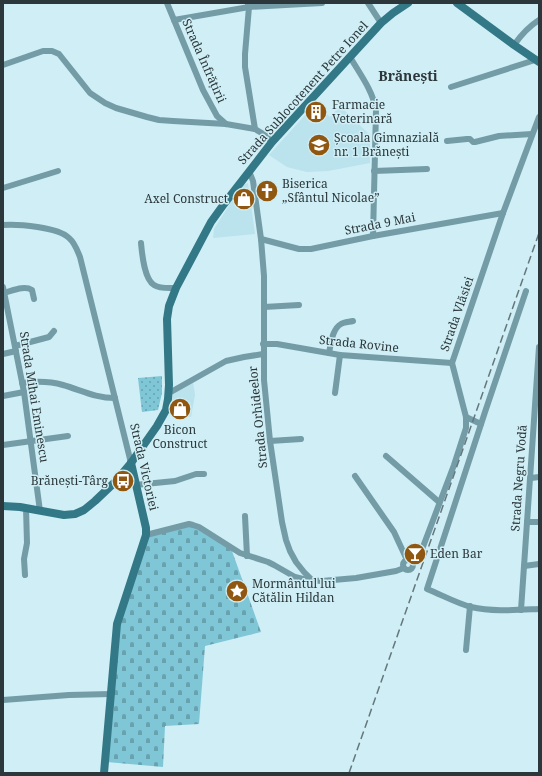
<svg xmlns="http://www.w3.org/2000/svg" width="542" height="776" font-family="'Noto Serif',serif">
<defs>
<pattern id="cemetery-stones" width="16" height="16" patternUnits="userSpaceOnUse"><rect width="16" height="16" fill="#7fc6d7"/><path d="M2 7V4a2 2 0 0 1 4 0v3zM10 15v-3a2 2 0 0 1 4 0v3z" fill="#68a2af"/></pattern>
<pattern id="park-dots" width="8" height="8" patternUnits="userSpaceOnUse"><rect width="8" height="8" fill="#7fc6d7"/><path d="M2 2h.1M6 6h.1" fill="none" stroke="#68a2af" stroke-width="1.8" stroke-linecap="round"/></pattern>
</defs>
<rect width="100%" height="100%" fill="#cfeef5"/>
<!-- built -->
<g fill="#bbe3ed">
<path d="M340,106l30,29v28l-42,8 -21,1 -20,-5 -18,-12 38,-42 11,10 9,-9 3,3z"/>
<path d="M248,183l7,51 -42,4 1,-9 28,-44z"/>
<path d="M193,382l2,13 -4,22 -20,-3 2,-22z"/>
</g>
<!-- cemetery -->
<path fill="url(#cemetery-stones)" d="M183,525l14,3 35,23 29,81 -56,14 -6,78 -34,2 -2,41 -56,-5 12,-137 28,-90z"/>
<!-- park -->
<path fill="url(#park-dots)" d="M162,376v17l-4,17 -16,2 -4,-34z"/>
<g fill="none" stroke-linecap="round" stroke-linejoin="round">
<!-- street -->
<g stroke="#739ca6" stroke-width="6">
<path d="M167,3l36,87 14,26 9,8"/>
<path d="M368,3l13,20"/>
<path d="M248,4l1,3 -4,47v13l10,62"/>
<path d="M174,20l75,-13 73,-4"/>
<path d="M514,45c7,-10 14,-18 25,-25"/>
<path d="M350,57c10,17 23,34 26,53l-3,126"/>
<path d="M3,65l40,-14h9l7,3 31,39 15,10 11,5 31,9 12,3 14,1 53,3 29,5 10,6 7,7"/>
<path d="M451,87l84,-27"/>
<path d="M447,141l20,-2h3l3,3h2l24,-6 33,-2"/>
<path d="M249,171l4,10 8,58 3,37v104l6,61 12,81 4,18 4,11 6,11 8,10 9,9"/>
<path d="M374,171l53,-2"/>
<path d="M3,188l55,-17"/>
<path d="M3,225c15,-1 55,2 66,13 6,5 8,12 11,19l51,206"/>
<path d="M261,239l38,10h12l62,-13 130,-23"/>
<path d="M141,243c1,10 3,36 13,42 6,4 15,3 22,3"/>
<path d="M3,287l21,105 16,119"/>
<path d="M526,291l-41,121 -58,177c15,6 29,14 44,18 21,5 46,3 68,2"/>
<path d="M3,293c9,-2 21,-8 29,-3l2,9"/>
<path d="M264,307l35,-2"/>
<path d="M263,344h14l63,11 112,8"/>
<path d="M15,346l34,-9 5,-6"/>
<path d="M329,353c2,-9 3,-24 12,-29 3,-2 8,-2 12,-3"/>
<path d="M3,354l13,-3"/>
<path d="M22,383c15,-2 27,-2 41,2 18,5 32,13 52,13"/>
<path d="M169,393l57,-32 18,-4 19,-3"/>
<path d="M335,393l5,-38"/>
<path d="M3,396l21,-4"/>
<path d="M466,417l15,7"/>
<path d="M270,441l31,-2"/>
<path d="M3,445l65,-9"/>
<path d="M386,456l53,46"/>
<path d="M355,476l39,56 13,28"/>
<path d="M531,478l8,-1"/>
<path d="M135,485l40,-4 21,-7h8"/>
<path d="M245,516l2,40"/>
<path d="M527,522h12"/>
<path d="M146,535l43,-11 4,1 6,2 41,26 28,9 6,3 21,12 12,3 15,1 34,-3 40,-7 8,-3"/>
<circle cx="408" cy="565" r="5"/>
<path d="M413,563l8,-11 33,-87 12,-37v-11l-14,-54 51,-150 36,-96"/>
<path d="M524,566l15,-2"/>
<path d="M25,575l-1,-16 3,-16 -1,-35"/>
<path d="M521,610l18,-263"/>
<path d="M466,650l4,-44"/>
<path d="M3,700l66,-5 42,-1"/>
</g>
<!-- secondary -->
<g stroke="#337886" stroke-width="8">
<path d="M457,3l57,42 25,17"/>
<path d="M3,506l17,1 44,8 11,-1 9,-4 11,-9 20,-19 16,-19 26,-37 9,-16 2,-11 1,-14 -2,-66 2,-13 7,-18 35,-66 13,-18 48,-62 109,-119 12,-10 15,-10"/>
<path d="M104,773l13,-149 29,-89v-7l-15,-65"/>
</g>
<!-- rail -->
<path stroke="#65777c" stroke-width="1.5" stroke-dasharray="8 4" stroke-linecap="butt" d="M349,773l190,-540"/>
</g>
<!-- icons -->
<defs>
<g id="building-disc" transform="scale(1.15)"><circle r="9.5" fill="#905711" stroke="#cfeef5"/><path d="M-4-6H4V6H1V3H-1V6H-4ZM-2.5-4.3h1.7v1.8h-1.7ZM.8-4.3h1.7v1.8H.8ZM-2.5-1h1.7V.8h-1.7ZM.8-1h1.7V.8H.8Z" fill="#fff"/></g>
<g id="school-disc" transform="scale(1.15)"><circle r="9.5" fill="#905711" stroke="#cfeef5"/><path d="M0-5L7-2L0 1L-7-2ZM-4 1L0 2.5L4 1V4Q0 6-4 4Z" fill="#fff"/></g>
<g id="church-disc" transform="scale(1.15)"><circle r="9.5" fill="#905711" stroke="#cfeef5"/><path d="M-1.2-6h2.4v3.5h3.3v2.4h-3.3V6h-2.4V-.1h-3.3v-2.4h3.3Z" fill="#fff"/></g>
<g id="shop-disc" transform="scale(1.15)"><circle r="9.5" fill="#905711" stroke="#cfeef5"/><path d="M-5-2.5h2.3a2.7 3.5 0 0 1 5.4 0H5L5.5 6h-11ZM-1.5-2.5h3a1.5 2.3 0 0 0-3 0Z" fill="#fff"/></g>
<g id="bus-disc" transform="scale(1.15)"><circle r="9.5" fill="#905711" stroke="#cfeef5"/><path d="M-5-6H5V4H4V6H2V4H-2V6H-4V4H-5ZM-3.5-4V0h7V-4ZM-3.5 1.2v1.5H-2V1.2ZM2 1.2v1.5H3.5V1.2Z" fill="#fff"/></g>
<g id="bar-disc" transform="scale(1.15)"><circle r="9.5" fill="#905711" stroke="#cfeef5"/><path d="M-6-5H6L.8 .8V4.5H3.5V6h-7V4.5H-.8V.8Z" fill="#fff"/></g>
<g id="sight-disc" transform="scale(1.15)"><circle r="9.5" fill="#905711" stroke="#cfeef5"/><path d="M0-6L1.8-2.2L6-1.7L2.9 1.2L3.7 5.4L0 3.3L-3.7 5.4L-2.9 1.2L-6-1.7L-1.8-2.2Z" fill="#fff"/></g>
</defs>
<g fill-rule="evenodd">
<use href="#building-disc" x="316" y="112"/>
<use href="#school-disc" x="319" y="145"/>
<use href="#church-disc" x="267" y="191"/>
<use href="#shop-disc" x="244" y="199"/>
<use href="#shop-disc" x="180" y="409"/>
<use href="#bus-disc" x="123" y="481"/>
<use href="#bar-disc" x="415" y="554"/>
<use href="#sight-disc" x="237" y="591"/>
</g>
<g text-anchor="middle" stroke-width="3" stroke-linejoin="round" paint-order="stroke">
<!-- street labels -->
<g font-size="12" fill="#2b373a" stroke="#cfeef5">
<text transform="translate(204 61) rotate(66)" y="4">Strada Înfrățirii</text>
<text transform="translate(303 93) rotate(-48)" y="4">Strada Sublocotenent Petre Ionel</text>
<text transform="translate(380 224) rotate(-11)" y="4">Strada 9 Mai</text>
<text transform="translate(457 314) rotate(-71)" y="4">Strada Vlăsiei</text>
<text transform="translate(359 344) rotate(6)" y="4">Strada Rovine</text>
<text transform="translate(34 397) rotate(81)" y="4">Strada Mihai Eminescu</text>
<text transform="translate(258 417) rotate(-96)" y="4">Strada Orhideelor</text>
<text transform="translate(144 467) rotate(77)" y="4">Strada Victoriei</text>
<text transform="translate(519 478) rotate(-86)" y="4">Strada Negru Vodă</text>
</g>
<!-- poi labels -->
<g font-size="12" fill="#2b373a" stroke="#cfeef5" text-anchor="start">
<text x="332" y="109">Farmacie<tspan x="332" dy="14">Veterinară</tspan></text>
<text x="334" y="142">Școala Gimnazială<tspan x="334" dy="14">nr. 1 Brănești</tspan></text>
<text x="282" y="188">Biserica<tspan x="282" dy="14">„Sfântul Nicolae”</tspan></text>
<text x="228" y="203" text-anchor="end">Axel Construct</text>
<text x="180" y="434" text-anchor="middle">Bicon<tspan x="180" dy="14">Construct</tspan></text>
<text x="108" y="485" text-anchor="end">Brănești-Târg</text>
<text x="430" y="558">Eden Bar</text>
<text x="252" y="588">Mormântul lui<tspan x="252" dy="14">Cătălin Hildan</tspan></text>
</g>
<!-- quarter labels -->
<g font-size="14" font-weight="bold" fill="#2b373a" stroke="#cfeef5">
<text x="408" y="81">Brănești</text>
</g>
</g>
<!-- border -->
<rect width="542" height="776" fill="none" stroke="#2b373a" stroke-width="8"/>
</svg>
